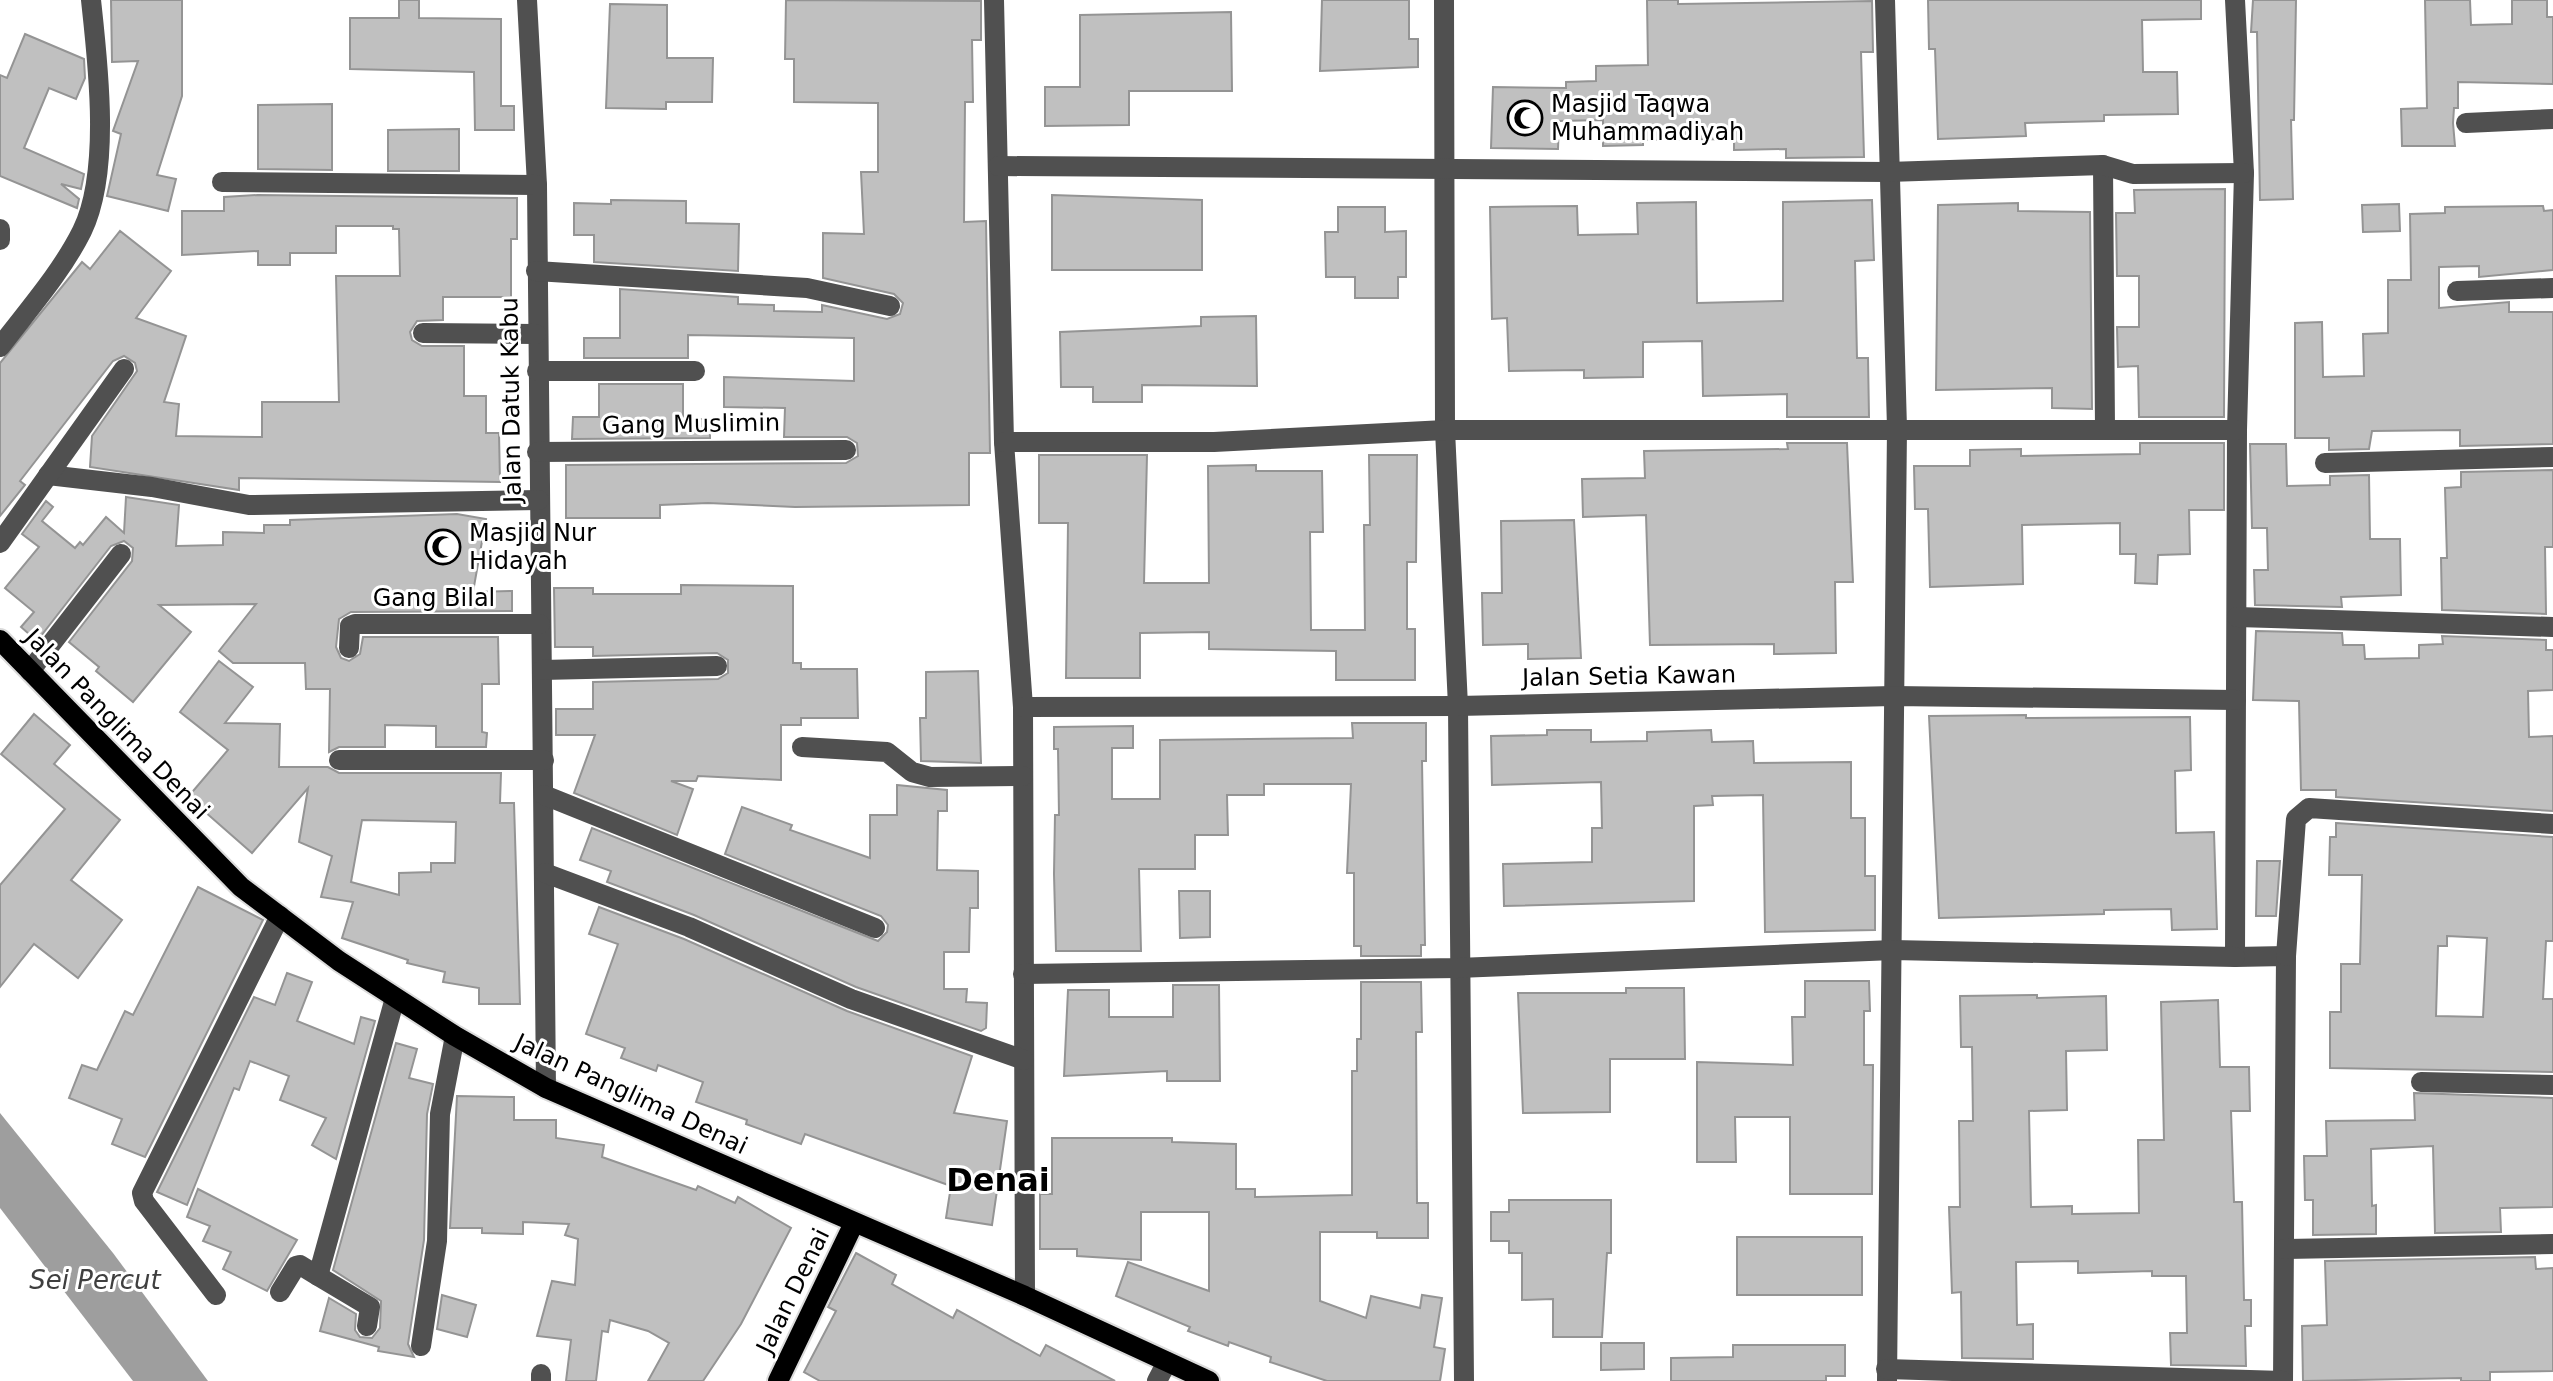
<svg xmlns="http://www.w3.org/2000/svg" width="2553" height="1381" font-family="'DejaVu Sans',sans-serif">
<rect width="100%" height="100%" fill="#fff"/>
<!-- water -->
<path fill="#9e9e9e" d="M0,1113l113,140 95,128h-75l-133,-173z"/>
<!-- building -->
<g fill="#c0c0c0" stroke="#949494" stroke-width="2" fill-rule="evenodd">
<path d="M111,0h71v96l-25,79 19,4 -8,32 -61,-15 14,-62 -8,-3 25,-70 -26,1z"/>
<path d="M399,0h20v18l82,1v87h13v24h-39l-1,-58 -124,-3v-51h49z"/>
<path d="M786,0l195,1v39h-9l1,62h-8l-1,120 22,-1 4,232h-21v52l-174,2 -87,-4 -48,2v13h-94v-53l280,-2 12,-7 -1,-13 -10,-6h-63l1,-29 -61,-1v-30l130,4v-43l-166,-3v23h-104v-20h36v-49l118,8v7l36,1v6l48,1v-7l65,14 13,-5 3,-11 -9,-9 -71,-16v-45l41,1 -3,-62h17v-69l-84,-1v-43h-9z"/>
<path d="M1322,0h87v39h9v28l-98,4z"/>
<path d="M1647,0h31v4l194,-3 1,51h-12l3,105 -78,1v-9l-52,1v-11l-91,1v5l-40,1v-26l-44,1 -1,28 -67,-1 2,-61 73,1v-6l30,-1v-15l52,-1z"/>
<path d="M1928,0h273v19l-59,1 1,52h34l1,42 -74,1v6l-79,2 1,13 -88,3 -3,-90h-6z"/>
<path d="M2253,0h43l-2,120h-3l2,79 -33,1 -3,-168h-6z"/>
<path d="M2425,0h45l1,25 41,-1v-24h35v17h6v67l-95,-2v26h-4l-1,15 2,23h-53l-1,-37 26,-1z"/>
<path d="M610,4l57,1v53h46l-1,44h-46v7l-60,-1z"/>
<path d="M1231,12l1,79h-103v34l-84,1v-39h35v-72z"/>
<path d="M25,34l59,25 1,19 -9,21 -27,-11 -25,60 60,26 -3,15 -20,-5 18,15 -2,9 -77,-32v-101l7,3z"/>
<path d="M332,104v66l-74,-1v-64z"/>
<path d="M459,129v42h-71v-41z"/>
<path d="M2225,189l-1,228h-85l-1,-51 -20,1 -1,-40h22v-51h-22l-1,-63h19l-1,-23z"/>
<path d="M258,195l259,3v41h-6v58h-68v23l-26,1 -7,11 2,8 10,6h42v50h22v37h13l1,49 -261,-4v12l-149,-23 2,-31 45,-65 -2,-8 -11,-7 -11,5 -93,120 5,4 -25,31v-153l82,-101 8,7 30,-38 51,40 -35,47 50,18 -22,66 15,2 -3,32 86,1v-35h77l-3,-126h64l-1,-47h-6v-3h-57v27h-46v12h-32v-14l-76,4v-44h42v-14z"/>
<path d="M1052,195l150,5v70h-150z"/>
<path d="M611,200l75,1v22l53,1 -1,47 -144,-9v-27h-20v-32l37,1z"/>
<path d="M1872,200l2,60 -19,1 2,97h11l1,59h-82v-23l-84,2 -1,-55 -59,1v35l-59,1v-8l-75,1 -2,-53 -15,1 -2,-112 87,-1 1,29 60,-1 -1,-31 59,-1 1,101 86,-2v-99z"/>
<path d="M2018,203v8l72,1 2,197 -40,-1v-20l-116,2 2,-185z"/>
<path d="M2399,204l1,27 -37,1 -1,-27z"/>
<path d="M2543,206l1,5 9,-1v60l-74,7v-11l-40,1v41l70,-6v10h44v132l-93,2v-16l-88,1 -3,18 -40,1v-12h-34v-115l27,-1 1,55 41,-1 -1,-42 25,-1v-53h23l-1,-66 35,-1v-6z"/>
<path d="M1338,207h47v25l21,-1v46h-8v21h-43v-21h-29l-1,-45h13z"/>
<path d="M1256,316l1,70 -115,-1v17h-49v-15h-32l-1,-55 141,-6v-9z"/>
<path d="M599,384h84v35h27v19l-138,1 1,-22h26z"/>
<path d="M1787,443h60l6,139h-18l1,71 -62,1v-10l-124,1 -4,-130 -63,2 -1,-38 63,-1 -1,-27 144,-2z"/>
<path d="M2140,443h84v67h-35l1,44 -32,1 -1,29 -22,-1 1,-29h-16v-31l-98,2 1,59 -93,3 -2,-78h-13l-1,-43h56v-16l51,-1v7l119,-2z"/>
<path d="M2250,444h36l1,42 43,-1v-9l39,-1 1,64h30l1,56 -60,2 1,10 -87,-2 -1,-35h14l-1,-42h-15z"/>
<path d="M1039,455h108l-3,128h65l-1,-117 48,-1v6h66l1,61h-13l1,98h54l-1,-105h6l-1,-70h48l-1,107h-9v67h8v51h-79v-29l-127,-2v-17l-69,1v45h-74l2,-155h-29z"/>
<path d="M2553,470v77h-8l1,67 -104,-4 -1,-52h6l-2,-70 16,-1v-15z"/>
<path d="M126,497l53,8 -3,41 47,-1v-13l41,1v-8h26v-5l167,-6 29,5 -13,73 39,-1v20l-161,1 -12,7 -3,28 5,11 8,3 11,-7 3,-17h135l1,47h-17v48l5,1 -1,14h-50v-21l-51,-1v22h-46l-10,5 1,-63h-24l-1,-26h-72l-14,-12 37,-47 -97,1 32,27 -58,70 -37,-31 3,-4 -30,-25 63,-81 1,-13 -9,-7 -13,5 -74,95 -16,-14 13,-15 -29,-24 34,-41 -17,-13 24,-33 7,6 -11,14 33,27 5,-6 3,3 23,-28 18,16z"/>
<path d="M1574,520l7,138 -53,1v-15l-45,1 -1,-52h20l-1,-72z"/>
<path d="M681,585l112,1v77h8v6h56l1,49h-57v7h-20v55l-83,-4 -2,5h-25l22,8 -16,46 -103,-42 21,-58h-39v-26h37v-27l125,-3 10,-6v-13l-11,-7 -124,3v-9h-38l-1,-59h39v6h88z"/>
<path d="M2256,631l86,2 1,12h21l1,14 54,-1v-13l24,-1 -1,-8 104,4v10h7v40l-25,1 1,46 24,-1v75l-217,-14v-7h-35l-2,-89 -46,-1z"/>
<path d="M219,661l34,26 -28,36 55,1 -1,43h49l11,6h162l-1,30h14l6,201h-41v-16l-36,-6 2,-10 -38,-9 1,-3 -66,-22 11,-36 -32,-5 11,-41 -33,-14 9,-54 -56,65 -64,-56 40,-47 -48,-38zM362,820l94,2 -1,41h-24v9l-32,1v22l-48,-13z"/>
<path d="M978,671l3,92 -60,-2 -1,-43h6v-46z"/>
<path d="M34,714l36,31 -16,19 66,56 -49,60 51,40 -44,58 -44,-34 -34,43v-102l65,-76 -64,-55z"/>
<path d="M2026,715v3l164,-1 1,53 -16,1 1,62 38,-1 3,97 -45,1 -1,-21 -67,1v4l-165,4 -10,-202z"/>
<path d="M1352,723h74v38h-4l3,184h-4v11h-60v-10h-7v-73h-7l4,-89h-87v11h-37l1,40h-33v34h-56l2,82h-85l-2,-77 1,-59h4l-1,-66h-4v-22l79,-1v22h-21v51h48v-59l193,-2z"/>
<path d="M1547,730h44v12l56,-1v-9l64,-2 1,12 41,-1 1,22 97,-1v56h14v58h10v54l-110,2 -2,-137 -51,1 1,9 -19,1v95l-190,5 -1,-42 89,-2v-34h10l-1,-46 -109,3 -1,-49 56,-1z"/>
<path d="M897,785l50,5v21h-9l-1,59 41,1v37h-8l-1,44h-25v37h23l-1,13 21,1 -1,25 -5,3 -125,-44 -162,-72 -87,-33 4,-11 -31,-11 12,-32 286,113 9,-9 1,-7 -7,-9 -156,-62 17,-47 50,18 -2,5 80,28v-43h27z"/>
<path d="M2336,823l217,14v104h-7l-3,58h10v73l-223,-4v-56h11v-48h19l2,-89h-33l1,-38h6zM2447,936l40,2 -4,79 -47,-1 2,-70h9z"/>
<path d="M2257,861h23l-4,55h-20z"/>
<path d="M198,887l65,33 -118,237 -33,-13 10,-25 -53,-21 13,-33 15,5 28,-59 8,4z"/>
<path d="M1179,891h31v46l-30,1z"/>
<path d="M599,907l85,32 163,72 125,45 -18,57 53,8 -15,104 -46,-7 5,-32 -146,-52 -4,10 -55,-20 1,-4 -51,-18 7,-20 -45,-17 -2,6 -35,-13 4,-10 -39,-14 32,-90 -29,-10z"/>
<path d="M287,973l25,9 -15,39 57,23 7,-27 14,4 -39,138 -24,-14 14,-27 -46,-18 9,-24 -39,-15 -11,29 -5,-2 -47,117 -30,-13 97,-195 21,8z"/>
<path d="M1805,981h64l1,30h-6v54h9l-1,129h-82v-77h-55l1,45h-39v-100l96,3 -1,-48h13z"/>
<path d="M1361,982h60l1,50h-6l1,171h11v35h-51v-6h-57v69l46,17 5,-22 49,12 2,-13 20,3 -8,49 11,2 -5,32h-113l-57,-19 1,-5 -42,-15 -1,4 -40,-15 2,-4 -74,-31 12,-34 81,29v-79h-68v48l-64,-4v-7h-37v-55h12v-56h120v4l64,2v45h19v8l97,-2v-124h5v-32h4z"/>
<path d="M1173,985h46l1,96h-53v-10l-103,5 4,-86h41v27h64z"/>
<path d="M1626,988h58l1,71h-75v53l-87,1 -5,-120h108z"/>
<path d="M2037,995v3l69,-2 1,54 -41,1 1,59 -38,1 2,96 41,-1v8l67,-1 -1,-73h26l-3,-138 57,-2 2,67h29l1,44h-19l3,91h8l2,98h7v26h-6l1,40 -75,-1 -1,-32h17l-1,-57h-34v-5l-74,2v-12l-62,1 1,63 16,-1v35l-71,-1 -1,-66 -9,1 -3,-86h11l-1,-86h14l-1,-74h-11l-1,-51z"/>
<path d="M396,1043l21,6 -8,29 24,6 -6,30 -3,126 -16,104 6,13 -36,-6 1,-4 -59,-16 9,-33 27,16 -1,16 5,7 12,1 8,-10 1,-27 -48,-31z"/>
<path d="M2414,1093l139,5v109l-53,1 1,24 -66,1 -2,-87 -62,3 1,57 4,-1v29l-63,1v-35h-8l-1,-44h23l-1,-35 89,-1z"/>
<path d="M457,1096l57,1v23h42v18l48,7 -2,12 94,33 2,-4 37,17 3,-6 53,31 -50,96 -38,57h-55l21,-38 -21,-12 -38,-11 -2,12 -6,-1 -6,50h-30l5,-41 -34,-4 15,-55 23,4 3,-46 -13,-4 4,-11 -46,-2v12l-41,-1v-5h-32z"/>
<path d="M198,1189l99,51 -30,51 -44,-22 8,-17 -28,-11 7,-15 -23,-9z"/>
<path d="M1509,1200h102v53h-4l-5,84h-49v-38l-31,1v-47h-13v-12h-18v-29h18z"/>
<rect x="1737" y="1237" width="125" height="58"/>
<path d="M856,1253l40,22 -4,9 61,34 4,-8 83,46 6,-11 69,36h-295l-16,-9 32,-61 -8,-4z"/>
<path d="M2535,1257l1,12 17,-1v103l-63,1v9h-29v-3l-158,3 -1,-55 25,-1 -2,-64z"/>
<path d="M442,1295l34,10 -9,32 -30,-8z"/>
<path d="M1601,1343h43v26l-43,1z"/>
<path d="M1733,1345h112v31h-19v5h-155v-23l62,-1z"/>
</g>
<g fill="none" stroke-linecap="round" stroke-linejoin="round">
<!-- major casing -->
<g stroke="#dbdbdb" stroke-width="24">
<g id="major">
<path d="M0,640l241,247 98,74 116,75 91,52 479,208 184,85"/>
<path d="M778,1381l76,-158"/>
</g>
</g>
<!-- minor -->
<g stroke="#505050" stroke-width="20">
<path d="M527,0l10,185 9,903"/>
<path d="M994,0l10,442 19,265 2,589"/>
<path d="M1444,0l1,430 13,276 6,675"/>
<path d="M1885,0l12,428 -10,953"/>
<path d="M2235,0l9,173 -7,257 -2,527 51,-1 -3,425"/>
<path d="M2466,123l87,-4"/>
<path d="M2103,165l2,263"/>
<path d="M998,166l890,6 215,-7 30,9 111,-1"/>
<path d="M222,182l315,3"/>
<path d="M0,229v11"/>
<path d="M536,271l271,17 83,18"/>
<path d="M2457,291l96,-3"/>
<path d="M423,333l113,1"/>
<path d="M0,347c28,-37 61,-74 82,-116 29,-59 16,-167 9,-231"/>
<path d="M537,371h158"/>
<path d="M1004,442h210l231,-12h792"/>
<path d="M537,452l309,-2"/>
<path d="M2325,463l228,-6"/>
<path d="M48,475l104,12 97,18 290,-5"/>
<path d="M0,543l124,-174"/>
<path d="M2237,617l316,10"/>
<path d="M349,648l1,-22 5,-2h185"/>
<path d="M542,670l175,-4"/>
<path d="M30,671l91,-117"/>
<path d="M1023,707l435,-1 435,-10 343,4"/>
<path d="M802,747l85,5 25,20 18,5 93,-1"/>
<path d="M339,760h205"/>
<path d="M544,795l331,133"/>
<path d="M545,873l144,54 162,72 173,61"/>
<path d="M2286,956l10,-137 13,-11 244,16"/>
<path d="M1023,974l435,-6 435,-18 342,7"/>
<path d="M2421,1082l132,3"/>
<path d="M2284,1249l269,-5"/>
<path d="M318,1276l52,31 -3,19"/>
<path d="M280,1292l16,-26 4,-1 18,11 77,-278"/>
<path d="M216,1295l-72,-94 -2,-8 138,-277"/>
<path d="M421,1346l16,-105 3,-127 15,-78"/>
<path d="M1886,1369l397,12"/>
<path d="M541,1381v-7"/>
<path d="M1157,1381l10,-19"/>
</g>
<!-- major -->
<use href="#major" stroke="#000" stroke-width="20"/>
</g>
<!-- icons -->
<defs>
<g id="mosque-ring" transform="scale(1.8)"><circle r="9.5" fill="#fff" stroke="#000" stroke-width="1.5"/><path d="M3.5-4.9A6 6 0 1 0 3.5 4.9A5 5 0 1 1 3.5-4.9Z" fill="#000"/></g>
</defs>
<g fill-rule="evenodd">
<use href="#mosque-ring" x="1525" y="118"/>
<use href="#mosque-ring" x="443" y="547"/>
</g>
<g text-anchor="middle" stroke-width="6" stroke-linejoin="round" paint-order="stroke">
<!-- poi labels -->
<g font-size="24" fill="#000" stroke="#fff" text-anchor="start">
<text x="1551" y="112">Masjid Taqwa<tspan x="1551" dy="28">Muhammadiyah</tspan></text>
<text x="469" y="541">Masjid Nur<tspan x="469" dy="28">Hidayah</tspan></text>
</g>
<!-- street labels -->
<g font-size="24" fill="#000" stroke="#fff">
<text transform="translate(511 400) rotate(-91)" y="8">Jalan Datuk Kabu</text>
<text transform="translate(691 424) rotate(-1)" y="8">Gang Muslimin</text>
<text x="434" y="606">Gang Bilal</text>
<text transform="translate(1629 676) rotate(-1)" y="8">Jalan Setia Kawan</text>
<text transform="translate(117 724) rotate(46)" y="8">Jalan Panglima Denai</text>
<text transform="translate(631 1094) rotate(25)" y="8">Jalan Panglima Denai</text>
<text transform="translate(793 1291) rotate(-64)" y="8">Jalan Denai</text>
</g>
<!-- water labels -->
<g font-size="26" font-style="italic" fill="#3f3f3f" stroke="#fff">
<text x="95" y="1289">Sei Percut</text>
</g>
<!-- district labels -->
<g font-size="32" font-weight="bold" fill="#000" stroke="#fff">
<text x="998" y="1191">Denai</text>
</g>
</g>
</svg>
